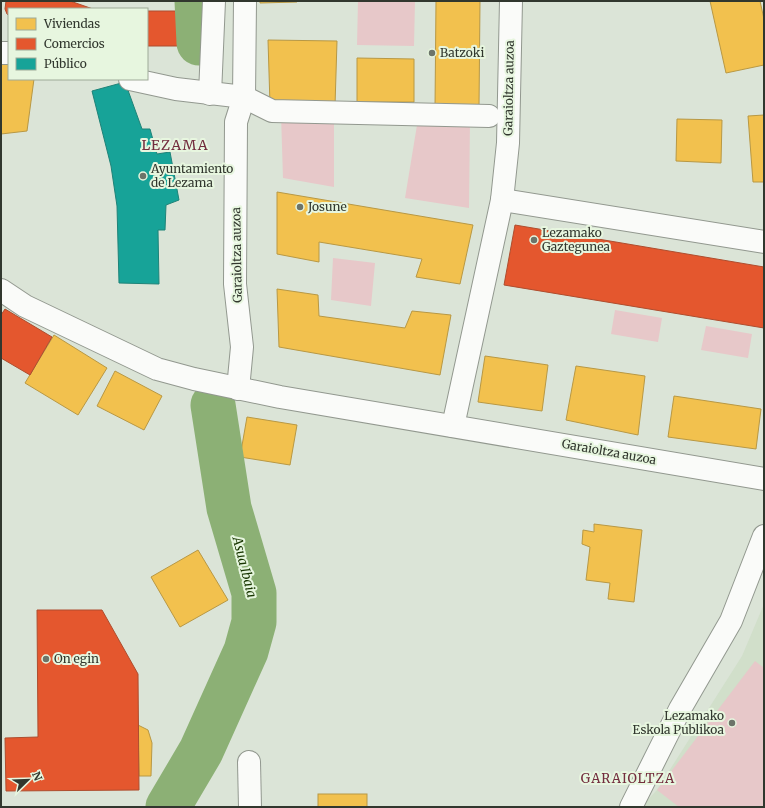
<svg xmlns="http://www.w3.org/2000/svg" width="765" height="808" font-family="Merriweather,serif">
<rect width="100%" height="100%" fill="#dbe4d7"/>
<!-- built -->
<path fill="#d1dfca" d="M764,604v203h-123l16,-17 85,-134z"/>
<!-- green -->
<g fill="#e7c8c9">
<path d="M358,1h57l-1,45 -57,-1z"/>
<path d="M281,115l53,1v71l-51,-9z"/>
<path d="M418,119l52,1 -1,88 -64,-10z"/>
<path d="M333,258l42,5 -4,43 -40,-6z"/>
<path d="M615,310l47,8 -4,24 -47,-8z"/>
<path d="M706,326l46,8 -4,24 -47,-8z"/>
<path d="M755,661l9,7v139h-85l-22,-17z"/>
</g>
<!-- homes -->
<g fill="#f2c14e" stroke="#b89844">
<path d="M260,1h37v1l-37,1z"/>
<path d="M436,1h44l-1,106h-44z"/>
<path d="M710,1h50l4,18v46l-38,8z"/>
<path d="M268,40l69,1 -2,65 -65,-1z"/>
<path d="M357,58l57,1v43h-57z"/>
<path d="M1,62h8v17h25l-7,52 -26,3z"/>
<path d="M764,115v67h-11l-5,-66z"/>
<path d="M677,119l45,1 -1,43 -45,-2z"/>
<path d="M277,192l196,33 -13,59 -44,-7 6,-18 -103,-17v20l-42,-8z"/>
<path d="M277,289l41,6 1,21 86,12 7,-17 39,4 -11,60 -161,-28z"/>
<path d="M54,335l53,33 -29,47 -53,-32z"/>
<path d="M485,356l63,9 -6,46 -64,-9z"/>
<path d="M576,366l69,10 -7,59 -72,-15z"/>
<path d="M115,371l47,25 -18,34 -47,-24z"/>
<path d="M674,396l87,13 -5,40 -88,-12z"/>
<path d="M247,417l50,8 -7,40 -50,-8z"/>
<path d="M594,524l48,6 -8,72 -26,-3 2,-16 -24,-3 4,-33 -8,-3 1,-14 11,2z"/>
<path d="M198,550l30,50 -48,27 -29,-50z"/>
<path d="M138,725l10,5 4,13 -1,33h-12z"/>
<rect x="318" y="794" width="49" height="13"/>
</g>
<!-- shops -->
<g fill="#e4572e" stroke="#ae4d2e">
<path d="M6,1h64l23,8h-84v7l-2,-2 -2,-5z"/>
<path d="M147,11h34l-1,35h-33z"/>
<path d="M515,225l249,42v61l-260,-43z"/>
<path d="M5,309l47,28 -22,38 -29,-17v-43z"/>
<path d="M37,610h65l36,64 1,116 -133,1 -1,-53 33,-1z"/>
</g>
<!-- public -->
<path fill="#17a398" stroke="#1f8378" d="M125,82l17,47h8l7,25 13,-2 9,48 -13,5 -1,25h-7l1,54 -40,-1 -2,-77 -6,-40 -19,-75z"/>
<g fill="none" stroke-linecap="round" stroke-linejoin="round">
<!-- river -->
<g stroke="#8cb075" stroke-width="45">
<path d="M197,1l2,42"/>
<path d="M168,807l33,-56 45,-100 8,-29v-29l-25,-85 -16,-103"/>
</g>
<!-- street casing -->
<g stroke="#92988f" stroke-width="24">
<g id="street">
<path d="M1,53h8"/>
<path d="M130,79l46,10 68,8 28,14 217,5"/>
<path d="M210,94l4,-93"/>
<path d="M502,200l262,42"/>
<path d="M238,389l4,-42 -7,-63 1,-162 8,-25 1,-96"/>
<path d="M453,426l49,-226 6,-57 3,-142"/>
<path d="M249,762l1,45"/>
<path d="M631,807l49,-98 51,-88 33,-85"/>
</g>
</g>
<!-- secondary casing -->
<g stroke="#92988f" stroke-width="24">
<path id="secondary" d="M1,290l24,16 132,63 37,10 86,18 484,82"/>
</g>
<!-- street -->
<use href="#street" stroke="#fafbf9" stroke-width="22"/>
<!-- secondary -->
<use href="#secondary" stroke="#fafbf9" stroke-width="22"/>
</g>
<!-- markers -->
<g fill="#6c7469" stroke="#e7f6df" stroke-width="1.5">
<circle cx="432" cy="53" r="4"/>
<circle cx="143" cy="176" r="4"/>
<circle cx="300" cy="207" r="4"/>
<circle cx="534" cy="240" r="4"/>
<circle cx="46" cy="659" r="4"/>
<circle cx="732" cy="723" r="4"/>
</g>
<g text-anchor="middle" stroke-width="4" stroke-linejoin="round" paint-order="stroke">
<!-- poi labels -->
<g font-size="12" fill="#31372e" stroke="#e7f6df" text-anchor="start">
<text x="440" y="57">Batzoki</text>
<text x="151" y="173">Ayuntamiento<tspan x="151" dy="14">de Lezama</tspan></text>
<text x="308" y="211">Josune</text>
<text x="542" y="237">Lezamako<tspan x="542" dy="14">Gaztegunea</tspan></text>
<text x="54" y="663">On egin</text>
<text x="724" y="720" text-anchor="end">Lezamako<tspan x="724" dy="14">Eskola Publikoa</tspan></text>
</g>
<!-- street labels -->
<g font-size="12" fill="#31372e" stroke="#e7f6df">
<text transform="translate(509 88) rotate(-89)" y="4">Garaioltza auzoa</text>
<text transform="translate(237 255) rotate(-91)" y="4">Garaioltza auzoa</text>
<text transform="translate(609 452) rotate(10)" y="4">Garaioltza auzoa</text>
</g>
<!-- water labels -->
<g font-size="13" font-style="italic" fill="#183600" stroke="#e7f6df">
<text transform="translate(245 567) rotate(76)" y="5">Asua Ibaia</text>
</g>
<!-- neighbourhood labels -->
<g font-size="13" letter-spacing="1" fill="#732d3e" stroke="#e7f6df">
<text x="628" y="783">GARAIOLTZA</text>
</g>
<!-- quarter labels -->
<g font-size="14" letter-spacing="1" fill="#732d3e" stroke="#e7f6df">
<text x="175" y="150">LEZAMA</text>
</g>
</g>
<!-- border -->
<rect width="765" height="808" fill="none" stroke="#31372e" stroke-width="4"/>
<!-- legend -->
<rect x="8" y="8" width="140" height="72" fill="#e7f6df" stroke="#9eaa98"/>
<rect x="16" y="18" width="20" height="12" fill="#f2c14e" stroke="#9eaa98"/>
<text x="44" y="28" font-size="12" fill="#31372e">Viviendas</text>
<rect x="16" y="38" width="20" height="12" fill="#e4572e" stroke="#9eaa98"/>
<text x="44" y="48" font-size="12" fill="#31372e">Comercios</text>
<rect x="16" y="58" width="20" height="12" fill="#17a398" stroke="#9eaa98"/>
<text x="44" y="68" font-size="12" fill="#31372e">Público</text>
<!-- north arrow -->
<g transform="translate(28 780) rotate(67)" stroke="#e7f6df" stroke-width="3" paint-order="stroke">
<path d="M0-3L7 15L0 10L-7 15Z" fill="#31372e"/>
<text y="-6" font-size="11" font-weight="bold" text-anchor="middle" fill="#31372e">N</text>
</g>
</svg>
